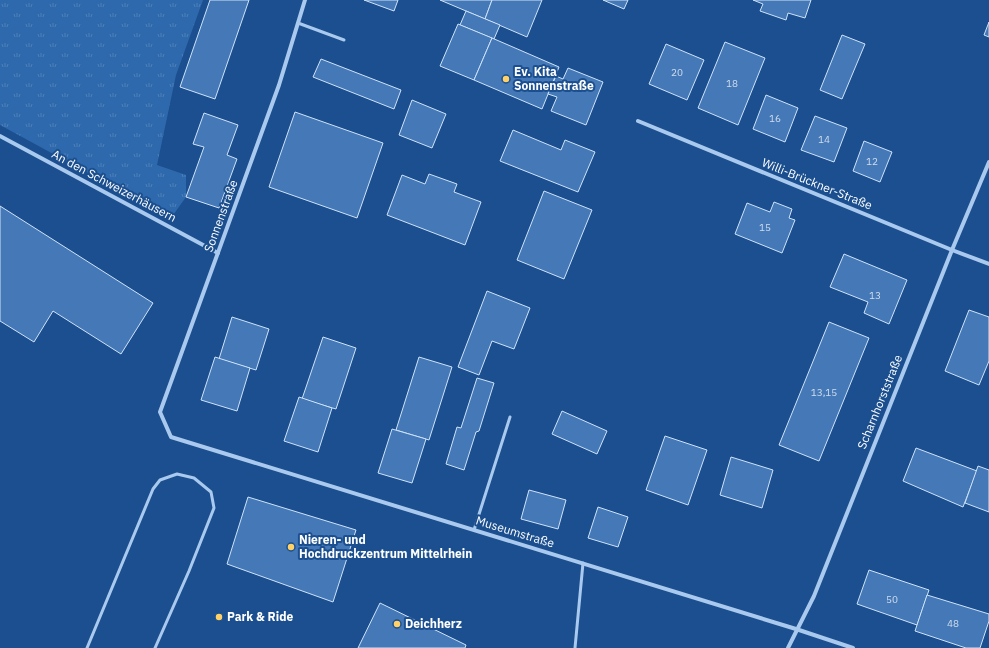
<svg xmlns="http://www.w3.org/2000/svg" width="989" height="648" font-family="'IBM Plex Sans',sans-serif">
<defs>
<pattern id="grass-tufts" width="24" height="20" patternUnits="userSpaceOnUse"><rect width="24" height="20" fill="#2e69ad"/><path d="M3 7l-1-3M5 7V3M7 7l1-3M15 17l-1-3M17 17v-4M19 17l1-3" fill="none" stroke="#4d80b9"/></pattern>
</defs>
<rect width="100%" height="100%" fill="#1b4f8f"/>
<!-- grass -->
<path fill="url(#grass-tufts)" d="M0,0h203l-27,75 -19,90 29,10v22l-15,21 -171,-93z"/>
<!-- building -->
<g fill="#4478b7" stroke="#cfe3fa">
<path d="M210,0h39l-34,99 -35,-12z"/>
<path d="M364,0h34l-4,11z"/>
<path d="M440,0h52l-7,19z"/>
<path d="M492,0h50l-15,37 -42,-18z"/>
<path d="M603,0h25l-4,9z"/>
<path d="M753,0h58l-6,18 -17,-5 -2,7 -26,-9 3,-7z"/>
<path d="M466,11l34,14 -6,14 -34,-14z"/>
<path d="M989,22v15l-5,-2z"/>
<path d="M458,24l34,14 -18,42 -34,-14z"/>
<path d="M842,35l23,9 -23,55 -22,-9z"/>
<path d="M492,38l67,29 -17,42 -68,-29z"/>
<path d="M725,42l40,16 -27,67 -40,-17z"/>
<path d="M666,44l38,16 -17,40 -38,-16z"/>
<path d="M321,59l80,31 -7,19 -81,-32z"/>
<path d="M568,68l35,14 -17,43 -35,-14 6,-14 -9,-3 8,-18 7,3z"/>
<path d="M766,95l32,13 -13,34 -32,-13z"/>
<path d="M412,100l34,14 -14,34 -33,-13z"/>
<path d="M295,112l88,31 -26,75 -88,-31z"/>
<path d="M204,113l34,12 -11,30 10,4 -18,49 -33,-11 18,-50 -11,-3z"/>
<path d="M815,116l32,12 -13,34 -33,-12z"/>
<path d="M513,130l48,20 4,-10 30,12 -17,40 -78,-31z"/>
<path d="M864,141l28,11 -12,30 -27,-11z"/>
<path d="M429,174l28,10 -3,8 27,10 -16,43 -78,-30 15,-40 23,9z"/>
<path d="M544,191l48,19 -28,69 -47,-19z"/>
<path d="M774,202l18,7 -3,9 6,2 -13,33 -47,-19 12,-31 23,9z"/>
<path d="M0,206l153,97 -32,51 -68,-43 -19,31 -34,-21z"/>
<path d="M844,254l63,26 -18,44 -25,-11 4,-11 -38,-15z"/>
<path d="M487,291l43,17 -16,41 -22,-8 -13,34 -21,-8z"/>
<path d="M969,310l20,7v44l-10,24 -34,-14z"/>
<path d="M232,317l37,12 -13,41 -37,-11z"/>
<path d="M829,322l40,16 -50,123 -40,-16z"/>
<path d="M323,337l33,11 -20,61 -34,-10z"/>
<path d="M215,357l35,11 -13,43 -36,-11z"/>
<path d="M419,357l33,10 -23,73 -33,-10z"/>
<path d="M477,378l17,5 -15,48 -3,1 -12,38 -18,-6 11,-37 4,1z"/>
<path d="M299,397l33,11 -14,44 -34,-11z"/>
<path d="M562,411l45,20 -10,23 -45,-20z"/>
<path d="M392,429l34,10 -14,44 -34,-10z"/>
<path d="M665,436l42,14 -19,55 -42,-15z"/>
<path d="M916,448l61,23 -14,36 -60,-26z"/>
<path d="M731,457l42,13 -11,38 -42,-13z"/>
<path d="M978,466l11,4v42l-24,-9z"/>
<path d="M529,490l37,10 -8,29 -37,-10z"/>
<path d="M248,497l108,33 -23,72 -106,-38z"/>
<path d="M598,507l30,10 -10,30 -30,-9z"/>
<path d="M869,570l60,20 -12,35 -60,-21z"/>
<path d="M927,595l62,19v7l-9,27h-14l-51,-17z"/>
<path d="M380,603l86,42 -1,3h-107z"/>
</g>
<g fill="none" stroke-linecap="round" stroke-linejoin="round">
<!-- service -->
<g stroke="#a9c9ee" stroke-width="3">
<path d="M298,23l46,17"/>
<path d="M474,530l36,-113"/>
<path d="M87,648l66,-159 7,-9 17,-6 17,4 17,14 3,16 -25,63 -34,77"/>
<path d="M575,648l8,-85"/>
</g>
<!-- minor -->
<g stroke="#a9c9ee" stroke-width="4">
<path d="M305,0l-26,85 -119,327 11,25 625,192 57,19"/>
<path d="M638,121l314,129 37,14"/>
<path d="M0,136l218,117"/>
<path d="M788,648l26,-52 138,-346 37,-88"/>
</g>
</g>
<!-- markers -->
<g fill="#ffd166" stroke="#1b4f8f" stroke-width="1.5">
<circle cx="506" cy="79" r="4"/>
<circle cx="291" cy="547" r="4"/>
<circle cx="219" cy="617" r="4"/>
<circle cx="397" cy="624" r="4"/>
</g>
<g text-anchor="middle" stroke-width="4" stroke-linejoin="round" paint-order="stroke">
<!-- number labels -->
<g font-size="10" fill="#d0dded">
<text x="677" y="76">20</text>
<text x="732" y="87">18</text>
<text x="775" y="122">16</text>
<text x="824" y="143">14</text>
<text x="872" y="165">12</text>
<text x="765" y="231">15</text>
<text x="875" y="299">13</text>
<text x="824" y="396">13,15</text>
<text x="892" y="603">50</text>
<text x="953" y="627">48</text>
</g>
<!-- poi labels -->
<g font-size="12" font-weight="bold" fill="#fff" stroke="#1b4f8f" text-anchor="start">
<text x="514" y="76">Ev. Kita<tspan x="514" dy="14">Sonnenstraße</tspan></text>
<text x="299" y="544">Nieren- und<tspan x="299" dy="14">Hochdruckzentrum Mittelrhein</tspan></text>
<text x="227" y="621">Park &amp; Ride</text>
<text x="405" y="628">Deichherz</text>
</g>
<!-- street labels -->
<g font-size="12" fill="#fff" stroke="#1b4f8f">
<text transform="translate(817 184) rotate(22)" y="4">Willi-Brückner-Straße</text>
<text transform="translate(114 186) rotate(28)" y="4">An den Schweizerhäusern</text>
<text transform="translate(221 216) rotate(-70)" y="4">Sonnenstraße</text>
<text transform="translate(880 402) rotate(-68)" y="4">Scharnhorststraße</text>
<text transform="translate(515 532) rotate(17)" y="4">Museumstraße</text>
</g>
</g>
</svg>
